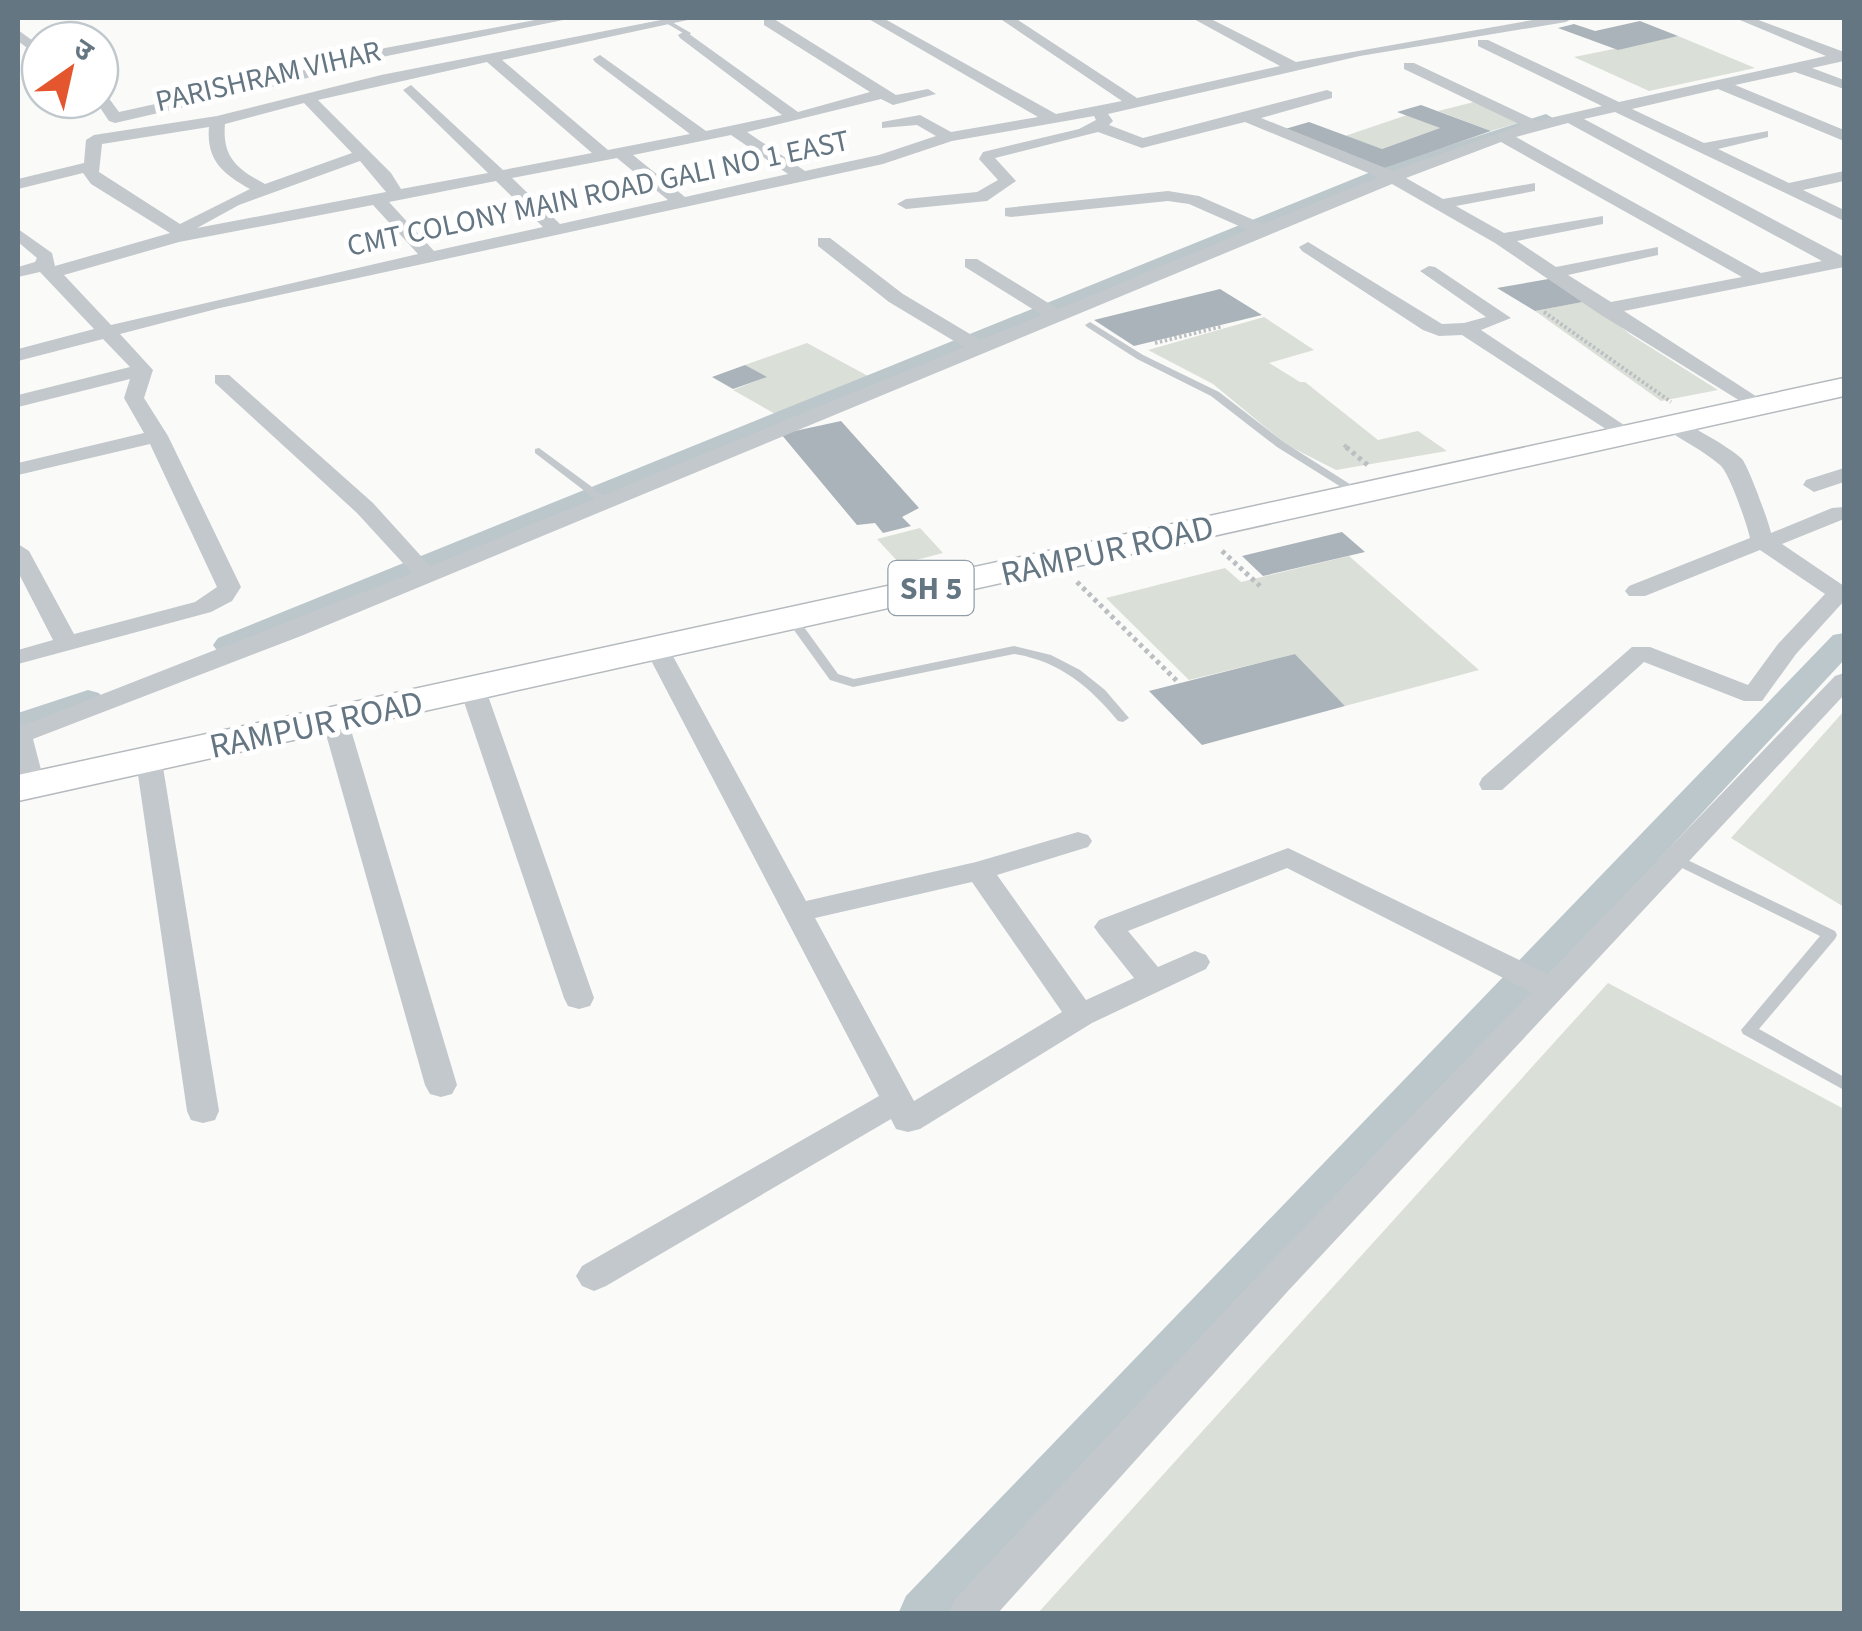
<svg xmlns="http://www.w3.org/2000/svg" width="1862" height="1631" font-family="'Source Sans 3','Noto Sans Devanagari',sans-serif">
<rect width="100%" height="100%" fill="#fafaf8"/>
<!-- green -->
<g fill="#dadfd7">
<path d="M1678,36l77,32 -106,23 -75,-34z"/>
<path d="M1474,102l44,21 -27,8 -53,-20z"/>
<path d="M1407,115l33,13 -58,21 -37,-13z"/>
<path d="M1588,301l43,34 87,55 -57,11 -126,-90z"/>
<path d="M1264,317l50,33 -45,13 31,19h5l73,58 40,-9 29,20 -111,19 -49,-25 -74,-61 -65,-34z"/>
<path d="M807,343l61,33 -91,39 -44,-25 33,-13 -21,-12z"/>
<path d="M920,528l23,25 -43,11 -23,-25z"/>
<path d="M1349,556l130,114 -134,36 -50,-52 -106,26 -83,-82 119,-30 16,14z"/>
<path d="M1844,711v196l-113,-69z"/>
<path d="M1608,983l236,126v504h-806z"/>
</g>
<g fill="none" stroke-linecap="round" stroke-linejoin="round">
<!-- canal -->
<g fill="#bbc7cb" fill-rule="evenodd">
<path d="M1546,114l10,6 -3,4 -151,49 -1162,479h-22l-5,-7 5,-7 1170,-473z"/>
<path d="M1844,633v27l-885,954h-61l8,-18 927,-961z"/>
<path d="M88,690l11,3 5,7 -5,7 -81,27v-21z"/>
</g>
</g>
<!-- building -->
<g fill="#aab3b9">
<path d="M1640,21l38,15 -60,14 -60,-22 16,-4 21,7z"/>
<path d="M1421,105l70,26 -107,37 -99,-39 24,-7 73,27 58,-21 -43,-16z"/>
<path d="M1554,278l34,23 -53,10 -38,-23z"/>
<path d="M1220,289l42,26 -128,31 -40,-26z"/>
<path d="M745,365l22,12 -34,12 -21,-12z"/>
<path d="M841,421l78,87 -17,9 9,9 -28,7 -8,-10 -18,2 -76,-91z"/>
<path d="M1342,532l23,20 -102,24 -21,-20z"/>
<path d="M1295,654l50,52 -143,39 -53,-54z"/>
</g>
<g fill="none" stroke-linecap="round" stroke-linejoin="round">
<!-- primary casing -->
<g stroke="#b5babe" stroke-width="3">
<path id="primary" d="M1844,378v18l-1826,405v-26z"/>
</g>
<!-- path-far1 -->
<g stroke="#bbbfc2" stroke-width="4" stroke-dasharray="2.5 2.5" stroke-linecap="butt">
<path d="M1544,312l127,90"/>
<path d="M1155,343l68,-17"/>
<path d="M1344,445l5,4"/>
</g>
<!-- path -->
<g stroke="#bbbfc2" stroke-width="5" stroke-dasharray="4 4" stroke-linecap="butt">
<path d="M1346,447l24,20"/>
<path d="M1222,551l38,35"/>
<path d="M1077,582l102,101"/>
</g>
<!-- lane -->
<g fill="#c3c8cc" fill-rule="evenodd">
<path d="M666,21h4l21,12 -3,4h-6l1,-4 -17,-10z"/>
<path d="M1090,322l53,33 76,37 66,51 79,50 -2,2h-8l-77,-48 -66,-51 -74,-37 -50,-32 -2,-2z"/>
<path d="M539,448l68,50v4h-8l-64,-49v-4z"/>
<path d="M792,615l4,1 42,58 16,5 160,-33 37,9 29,15 25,20 24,28 -6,4 -5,-1c-28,-34 -59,-60 -104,-67l-161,33 -23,-7 -44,-61z"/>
<path d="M1675,854l160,77 2,4 -2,4 -76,90 85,48v13l-101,-56 -2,-4 79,-94 -150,-74 -2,-3 2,-3z"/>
</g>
<!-- street -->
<g fill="#c3c8cc" fill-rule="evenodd">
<path d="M546,18h27l-186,38 -98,27 -174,40 -6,-2 -14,-21h5v-9l5,2 14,19 167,-37 99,-27z"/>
<path d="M671,18h26l-195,42 106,90 82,-16 -95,-72 -2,-3 7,-4 106,76 76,-16 -102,-77 -2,-3 7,-4 113,81 72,-20 -106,-67v-6h10l122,76 32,-6 8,5 -43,11 -12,-6 -134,33 58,39 74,-16 57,-19 -19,-11 -35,3v-6l38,-7 31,17 87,-15 -171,-99h16l173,96 66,-13 -123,-83h16l122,80 143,-32 -88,-48h17l87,44 248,-44h29l-7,4 -206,34 -252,58 5,7 -4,4 34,13 184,-48 5,2v6l-71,20 132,53 128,-46 -117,-56v-6h10l123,58 65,-15 -124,-60v-6h10l131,62 207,-46 -91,-38h18l91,34v9l-32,7 32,12v9l-49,-17 -60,13 109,45v11l-126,-52 -86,20 72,34 64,-12v6l-50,12 71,34 55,-12v10l-41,9 41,20v11l-229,-109 -31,7 260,138v10l-220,44 141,91 3,4 -10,6 -160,-99 -103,-70 -103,-59 -1091,452 -268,103 12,46 -3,6h-20l-4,-10v-59l8,2 386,-151 -55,-60 -142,-130v-8h14l144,128 57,63 534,-219 -75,-45 -71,-56v-8h12l73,56 77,46 62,-25 -77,-48v-8h12l81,50 190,-79 -59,-26 -21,-3 -157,16 -6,-1v-8l163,-17 31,5 64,28 115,-47 -133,-55 -103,26 -44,-16 -103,26 21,23 -29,20 -81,8 -9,-5 9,-5 71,-7 21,-12 -19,-21 4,-7 96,-23 17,-9 -2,-4 -142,25 -69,23 -663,144 -100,26 33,36 -9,28 24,38 73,151 -9,14 -21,11 -193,52v-14l35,-10 -35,-68v-28l11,7 45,83 121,-32 22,-15 -67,-143 -132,31v-12l126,-30 -20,-35 6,-19 -112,28v-12l112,-28 -27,-28 -85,22v-12l76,-20 -54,-57 -22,5v-10l17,-5 2,-4 -19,-16v-13l34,24 3,13 115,-33 -79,-49 -8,-11 -65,16v-10l66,-16 2,-23 8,-5 123,-19 164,-41zM487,62l105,91 -89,17 -92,-85 -8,5 3,3 82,80 -87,16 -10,-16 -73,-73zM304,103l48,50 -87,31c-28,-15 -43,-27 -40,-60zM1568,123l254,138 -61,12 -245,-136zM209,127c-3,33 14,47 41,62l-70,35 -81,-52 3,-28zM731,135l57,39 -103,23 -52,-42zM1501,142l241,135 -131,25 -43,-27 90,-20v-8l-102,20 -39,-26 86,-17v-8l-99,17 -48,-27 79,-15v-8l-92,16 -37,-21zM617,158l51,42 -108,24 -48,-46zM360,161l26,31 -189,36 42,-23zM496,181l47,46 -109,24 -45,-49zM373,205l45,49 -307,71 -47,-50 115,-33z"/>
<path d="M18,30l22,16v12l-22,-17z"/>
<path d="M1308,242l134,82 22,-1 22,-6 -66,-46 9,-5 6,1 76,51 -30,12 158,105 -4,4h-14l-159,-104 -23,1 -16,-6 -121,-79 -3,-4z"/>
<path d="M1673,419c15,4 58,29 69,40 6,7 27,63 29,74l61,-25 12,-1v12l-62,25 62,42v15l-48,53 -34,47h-18l-100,-39 -142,128h-20l-3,-6 3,-6 150,-131h18l98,38 30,-41 47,-50 -65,-44 -115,46h-16l-4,-5 4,-5 121,-48c-3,-14 -21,-66 -30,-73 -16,-14 -37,-24 -54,-36l-3,-4z"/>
<path d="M1844,468v14l-30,10 -11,-7 3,-5z"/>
<path d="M656,640l12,7 138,254 170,-39 102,-30 10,3 4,6 -4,6 -91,28 89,125 48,-22 -35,-44 -5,-7 5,-7 189,-72 260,126 287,-298 9,-3v22l-556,596 -291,323h-48l5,-14 308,-329 269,-279 -244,-124 -159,63 30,36 37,-16 11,4 4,7 -4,7 -114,54 -172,106 -12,3 -12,-3 -5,-10 -285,167 -12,5 -12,-5 -6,-10 6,-10 297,-170 -235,-449zM972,882l90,130 -148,89 -99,-183z"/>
<path d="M473,682l13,8 108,308 -4,8 -11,3 -11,-3 -4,-8 -104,-308z"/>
<path d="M335,712l13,8 109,365 -5,9 -11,3 -11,-3 -5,-9 -103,-365z"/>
<path d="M149,753l13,8 57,350 -4,9 -12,3 -12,-3 -4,-9 -51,-350z"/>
</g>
<!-- primary -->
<use href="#primary" fill="#fff" fill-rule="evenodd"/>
</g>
<g text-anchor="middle" stroke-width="10" stroke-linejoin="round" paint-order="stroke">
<!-- far-street labels -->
<g font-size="30" fill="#657683" stroke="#fff">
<text transform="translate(268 76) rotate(-13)" y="10">PARISHRAM VIHAR</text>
<text transform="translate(598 193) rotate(-12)" y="10">CMT COLONY MAIN ROAD GALI NO 1 EAST</text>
</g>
<!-- shield labels -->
<rect fill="#fff" stroke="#939fa8" stroke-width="2.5" x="888.5" y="561" width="85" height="54" rx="8"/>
<g font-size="32" font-weight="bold" fill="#657683">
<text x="931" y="599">SH 5</text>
</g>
<!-- street labels -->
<g font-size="35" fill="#657683" stroke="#fff">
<text transform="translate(1107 550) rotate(-13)" y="12">RAMPUR ROAD</text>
<text transform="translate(316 724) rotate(-12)" y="12">RAMPUR ROAD</text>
</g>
</g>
<!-- border -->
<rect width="1862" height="1631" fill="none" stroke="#657683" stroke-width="40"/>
<!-- north arrow -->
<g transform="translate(70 70) rotate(34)"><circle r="48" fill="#ffffff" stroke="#c1c8cd" stroke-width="2.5"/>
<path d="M0-8L18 38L0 25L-18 38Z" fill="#e4572e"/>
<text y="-15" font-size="28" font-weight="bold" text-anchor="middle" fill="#657683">उ</text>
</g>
</svg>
